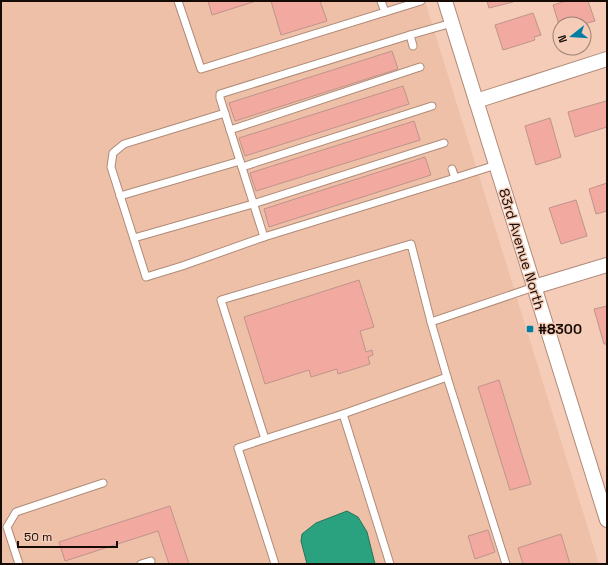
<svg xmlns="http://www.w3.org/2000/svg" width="608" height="565" font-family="'Space Grotesk',sans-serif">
<rect width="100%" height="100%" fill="#f4ccb8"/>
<!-- built -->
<path fill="#eec0a8" d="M1,1h424l174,563h-598z"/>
<!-- water -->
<path fill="#2ba27f" stroke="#25745a" d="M347,511l11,6 9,15 8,32h-68l-6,-23 1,-7 14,-11z"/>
<!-- building -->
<g fill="#f2a99f" stroke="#be948d">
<path d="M208,1h48l-44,14z"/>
<path d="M271,1h49l7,20 -46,14z"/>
<path d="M487,1h26v1l-24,6z"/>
<path d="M566,1h22l7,20 -11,3h-24v4l-7,-23z"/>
<path d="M533,13l8,22 -7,2 1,3 -32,10 -8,-25z"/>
<path d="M392,51l6,18 -163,52 -6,-18z"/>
<path d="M403,86l6,18 -164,52 -6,-18z"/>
<path d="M606,101l1,3v23l-32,10 -7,-25z"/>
<path d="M550,118l11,39 -25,8 -11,-39z"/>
<path d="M414,121l6,19 -164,51 -6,-18z"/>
<path d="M425,157l6,18 -162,52 -5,-18z"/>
<path d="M607,183v28l-11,3 -7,-25z"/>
<path d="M576,200l11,36 -26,8 -12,-36z"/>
<path d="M359,280l15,47 -14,4 6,21 6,-2 1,5 -5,2 2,7 -32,10 -1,-5 -26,8 -2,-7 -44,14 -21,-67z"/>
<path d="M607,306v38h-3l-10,-35z"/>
<path d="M499,380l32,104 -21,6 -32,-103z"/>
<path d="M170,506l19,58h-20l-11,-33 -93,30 -6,-19z"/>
<path d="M488,530l7,22 -20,7 -7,-23z"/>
<path d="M561,534l9,30h-47l-5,-16z"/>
</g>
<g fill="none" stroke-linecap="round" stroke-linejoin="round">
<!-- lane casing -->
<g stroke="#b08b78" stroke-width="9">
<g id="lane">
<path d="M178,1l23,68 220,-68"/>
<path d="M381,1l4,11"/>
<path d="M410,35l-190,59v4l44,139 191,-59"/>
<path d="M413,46l-3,-11 42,-12"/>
<path d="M225,113l-101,31 -11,9 -2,14 35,110 36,-11 82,-29"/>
<path d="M230,130l190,-63"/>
<path d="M242,167l190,-61"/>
<path d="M452,169l3,9 41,-13"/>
<path d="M120,196l120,-35"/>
<path d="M134,238l119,-34 191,-61"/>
<path d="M431,322l16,55 59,187"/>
<path d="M343,414l104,-37"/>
<path d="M265,439l-27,9 37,116"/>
<path d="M19,564l-12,-37 9,-15 87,-29"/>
<path d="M141,564l10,-3"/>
<path d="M390,564l-47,-150 -78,25 -44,-139 190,-56 20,78 103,-35"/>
</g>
</g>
<!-- street casing -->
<g stroke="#b08b78" stroke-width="16">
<g id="street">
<path d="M445,1l162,519"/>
<path d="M476,101l131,-42"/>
<path d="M534,287l73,-22"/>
</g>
</g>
<!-- lane -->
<use href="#lane" stroke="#fff" stroke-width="7"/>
<!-- street -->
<use href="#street" stroke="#fff" stroke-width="14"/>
</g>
<!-- markers -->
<rect fill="#017ea4" stroke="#f4ccb8" stroke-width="1.5" x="526" y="325" width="8" height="8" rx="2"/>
<g text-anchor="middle" stroke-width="3" stroke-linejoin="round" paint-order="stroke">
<!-- street labels -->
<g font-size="14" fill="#160a04" stroke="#f4ccb8">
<text transform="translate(522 249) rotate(73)" y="5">83rd Avenue North</text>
</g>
<!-- poi labels -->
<g font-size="14" font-weight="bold" fill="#160a04" stroke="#f4ccb8" text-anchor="start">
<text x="538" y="334">#8300</text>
</g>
</g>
<!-- border -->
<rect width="608" height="565" fill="none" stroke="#160a04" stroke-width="4"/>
<!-- north arrow -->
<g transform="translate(572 36) rotate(253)"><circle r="19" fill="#f4ccb8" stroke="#9b7e70"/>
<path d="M0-3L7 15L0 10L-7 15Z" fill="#017ea4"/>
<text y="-6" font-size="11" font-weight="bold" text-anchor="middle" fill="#160a04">N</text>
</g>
<!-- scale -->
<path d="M18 541v6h99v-6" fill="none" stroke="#160a04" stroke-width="2"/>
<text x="24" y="541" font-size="12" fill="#160a04" stroke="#f4ccb8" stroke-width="3" paint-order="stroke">50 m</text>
</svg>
